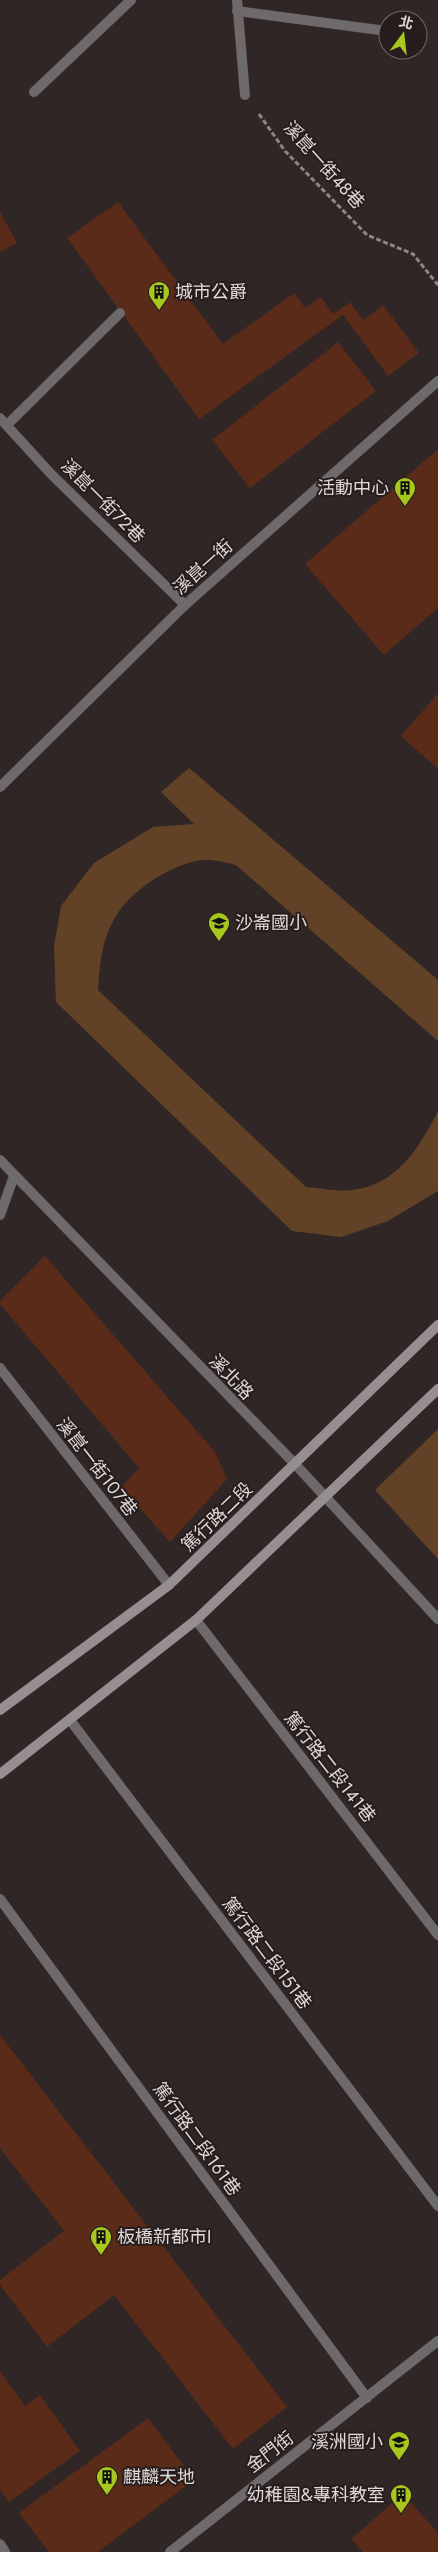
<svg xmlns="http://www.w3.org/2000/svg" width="438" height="2552" font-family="Jost,'Noto Sans TC',sans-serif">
<rect width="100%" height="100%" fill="#302626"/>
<!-- green -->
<g fill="#624226">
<path d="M189,768l249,212v61l-202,-176c-10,-2 -23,-6 -34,-5 -16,2 -33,10 -46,18 -46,29 -55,60 -58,112l208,197c14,1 31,5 46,3 45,-5 67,-42 86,-79v80l-50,30 -47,16 -49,-6 -236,-229 -2,-56 7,-40 33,-43 59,-36 41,-3 -33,-32z"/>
<path d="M438,1429v130l-63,-69z"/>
</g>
<!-- building -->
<g fill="#5a2b19">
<path d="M118,202l105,142 71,-51 11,15 16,-11 12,17 17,-12 13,18 20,-15 36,48 -31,23 -45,-61 -144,104 -132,-181z"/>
<path d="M0,212l17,31 -17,9z"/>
<path d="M338,342l38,49 -126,97 -38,-48z"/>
<path d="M438,449v159l-54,47 -79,-91z"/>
<path d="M438,693v76l-37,-33z"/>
<path d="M45,1256l170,196 12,27 -57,63 -49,-55 18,-19 -139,-164v-3z"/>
<path d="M0,2035l287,372 -54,42 -119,-154 -67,52 -47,-62v-5l64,-49 -64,-83z"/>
<path d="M0,2371l25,35 15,-11 40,56 -71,51 -9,-12z"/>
<path d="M148,2418l46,62 -96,72h-49l-30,-39z"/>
<path d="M403,2494l35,39v19h-75l-12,-13z"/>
</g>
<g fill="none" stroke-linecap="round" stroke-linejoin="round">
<!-- path -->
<path stroke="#8e8585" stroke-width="3" stroke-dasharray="5 2.5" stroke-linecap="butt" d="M259,114l26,37 82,84 46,19 25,31"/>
<!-- lane -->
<g stroke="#6e696b" stroke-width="10">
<path d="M237,0l8,95"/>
<path d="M237,11l142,19"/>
<path d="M34,92l97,-92"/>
<path d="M0,418l51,56 134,131"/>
<path d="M7,425l113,-112"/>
<path d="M0,1368l169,217"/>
<path d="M196,1620l242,315"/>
<path d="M70,1720l368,486"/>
<path d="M0,1899l367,499"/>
<path d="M0,2544l5,8"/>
</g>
<!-- street -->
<g stroke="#6e696b" stroke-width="10">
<path d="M0,787l185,-182 253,-224"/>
<path d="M0,1160l295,304 143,155"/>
<path d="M0,1215l14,-39"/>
<path d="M170,2552l268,-211"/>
</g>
<!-- secondary -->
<g stroke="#968e90" stroke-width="10">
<path d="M0,1710l169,-125 269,-260"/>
<path d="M0,1774l196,-154 242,-231"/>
</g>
</g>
<!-- icons -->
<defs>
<g id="building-pin" transform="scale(1.125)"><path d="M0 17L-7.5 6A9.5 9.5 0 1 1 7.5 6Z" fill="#a7c71e" stroke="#261d1c"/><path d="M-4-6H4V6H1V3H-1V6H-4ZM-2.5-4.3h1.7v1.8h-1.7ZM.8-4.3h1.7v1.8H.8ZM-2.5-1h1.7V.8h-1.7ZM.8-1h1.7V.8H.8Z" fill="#111"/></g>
<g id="school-pin" transform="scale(1.125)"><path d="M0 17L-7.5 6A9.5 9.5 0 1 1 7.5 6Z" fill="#a7c71e" stroke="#261d1c"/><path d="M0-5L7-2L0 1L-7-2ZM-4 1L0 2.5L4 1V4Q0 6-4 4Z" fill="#111"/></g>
</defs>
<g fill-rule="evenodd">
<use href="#building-pin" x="159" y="292"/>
<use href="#building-pin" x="405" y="488"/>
<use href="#school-pin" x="219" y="923"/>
<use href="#building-pin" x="101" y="2237"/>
<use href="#school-pin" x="399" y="2442"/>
<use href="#building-pin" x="107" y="2477"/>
<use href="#building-pin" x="401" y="2495"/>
</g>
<g text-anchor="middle" stroke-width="4" stroke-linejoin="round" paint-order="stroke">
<!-- street labels -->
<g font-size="18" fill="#e0d9d9" stroke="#261d1c">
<text transform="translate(324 165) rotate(48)" y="6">溪崑一街48巷</text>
<text transform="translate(103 501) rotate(45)" y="6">溪崑一街72巷</text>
<text transform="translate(203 567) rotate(-42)" y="6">溪崑一街</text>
<text transform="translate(231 1377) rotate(46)" y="6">溪北路</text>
<text transform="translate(97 1467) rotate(52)" y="6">溪崑一街107巷</text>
<text transform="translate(217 1517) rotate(-44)" y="6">篤行路二段</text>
<text transform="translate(330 1767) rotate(52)" y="6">篤行路二段141巷</text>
<text transform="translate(267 1953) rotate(53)" y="6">篤行路二段151巷</text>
<text transform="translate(197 2139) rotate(54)" y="6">篤行路二段161巷</text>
<text transform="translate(270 2452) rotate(-38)" y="6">金門街</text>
</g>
<!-- poi labels -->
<g font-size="18" fill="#e0d9d9" stroke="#261d1c" text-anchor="start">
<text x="175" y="298">城市公爵</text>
<text x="389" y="494" text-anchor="end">活動中心</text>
<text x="235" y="929">沙崙國小</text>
<text x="117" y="2243">板橋新都市I</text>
<text x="383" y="2448" text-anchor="end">溪洲國小</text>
<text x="123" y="2483">麒麟天地</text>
<text x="385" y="2501" text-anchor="end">幼稚園&amp;專科教室</text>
</g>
</g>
<!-- north arrow -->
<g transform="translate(403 35) rotate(15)"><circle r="24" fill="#261d1c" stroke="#706868"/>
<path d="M0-4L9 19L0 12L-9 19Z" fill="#a7c71e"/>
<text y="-8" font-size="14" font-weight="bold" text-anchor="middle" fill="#e0d9d9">北</text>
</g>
</svg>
